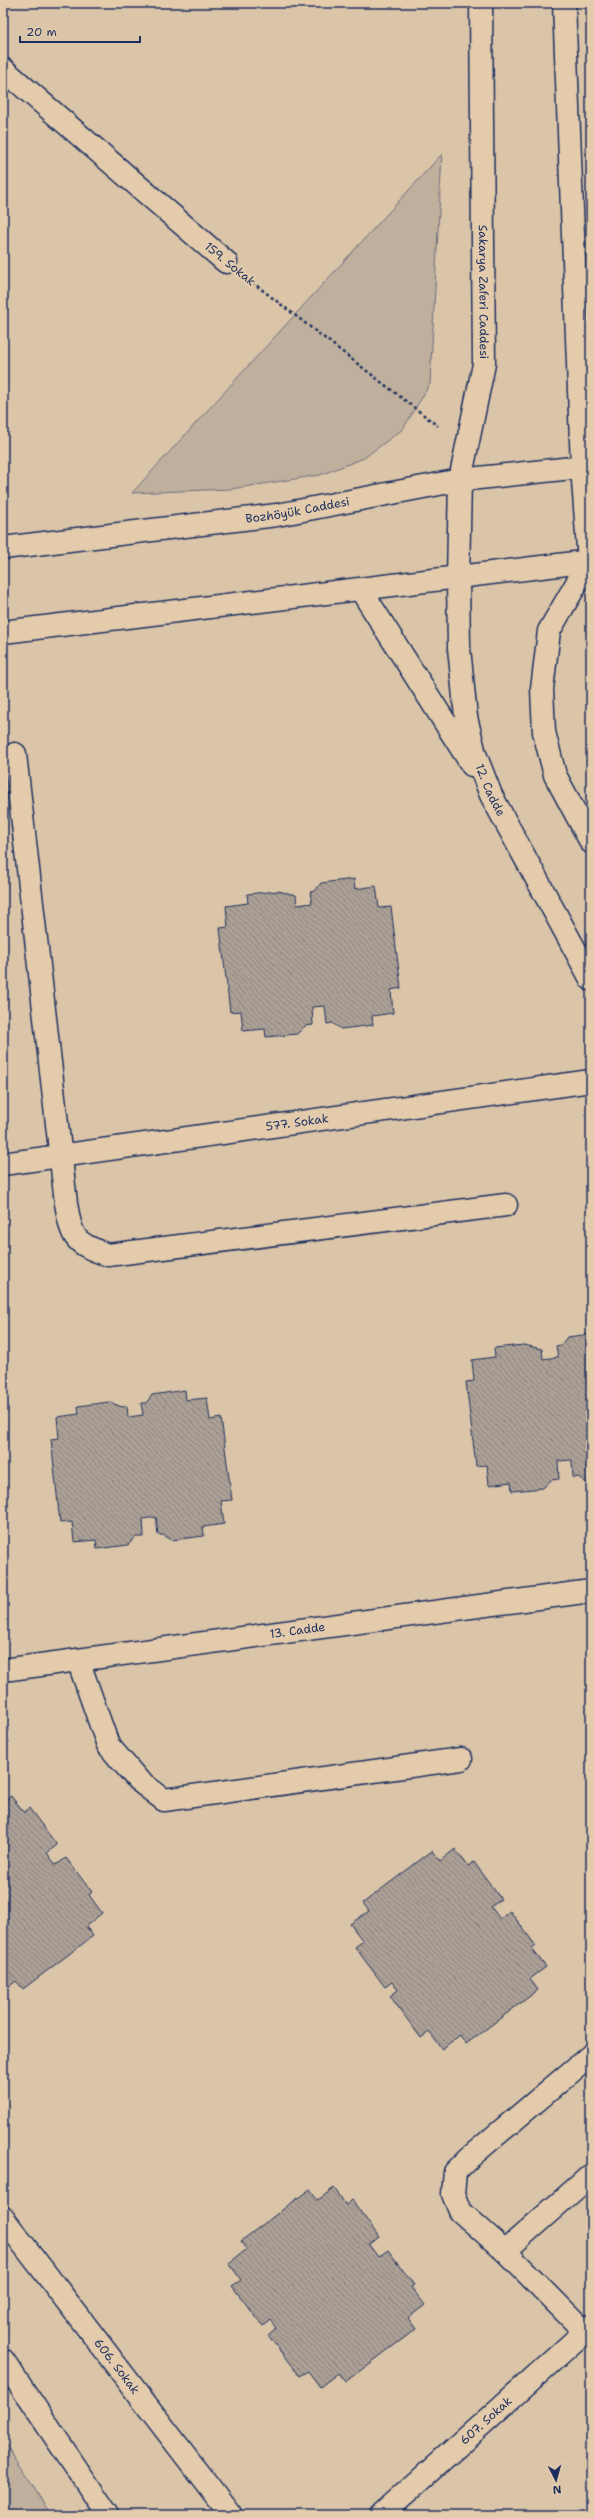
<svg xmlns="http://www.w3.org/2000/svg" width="594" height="2518" font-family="'Shantell Sans',sans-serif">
<defs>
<pattern id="building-back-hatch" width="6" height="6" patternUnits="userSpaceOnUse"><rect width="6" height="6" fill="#aca096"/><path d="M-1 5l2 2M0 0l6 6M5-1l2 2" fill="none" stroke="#8b837e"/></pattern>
</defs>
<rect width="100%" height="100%" fill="#dbc5a9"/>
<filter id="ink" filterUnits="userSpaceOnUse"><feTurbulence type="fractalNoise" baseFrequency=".025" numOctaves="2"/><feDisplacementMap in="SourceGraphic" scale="8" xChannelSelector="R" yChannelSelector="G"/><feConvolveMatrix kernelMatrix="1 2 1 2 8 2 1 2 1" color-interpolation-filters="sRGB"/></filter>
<g filter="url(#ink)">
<!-- grass -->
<g fill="#bfaf9d" stroke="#6d6f7e">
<path d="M442,154l-12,230 -27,45 -39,29 -44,17 -89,14 -99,4z"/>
<path d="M3,2440l48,75h-48z"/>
</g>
<!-- building -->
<g fill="url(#building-back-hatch)" stroke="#1b2f5e">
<path d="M354,879l1,10 21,-3 3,22 12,-1 10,81 -10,2 2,23 -21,3 1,9 -32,4 -9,-6 -5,1 -2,-18 -13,1 1,18 -8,1 -8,8 -31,3 -1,-8 -22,2 -2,-20 -11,1 -10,-84 8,-1 -2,-21 22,-3 -1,-9 31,-3 18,4 1,10 15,-2 -2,-11 5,-1 6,-8z"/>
<path d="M591,1334v149h-4l-9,-6 -5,1 -1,-18 -14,1 1,18 -8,1 -8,8 -31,3 -1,-9 -22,3 -2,-20 -11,1 -10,-84 8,-1 -2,-21 23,-3 -1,-9 30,-3 18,4 1,10 15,-2 -2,-11 5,-1 6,-8z"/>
<path d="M185,1390l1,10 21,-2 3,22 11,-2 11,82 -11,1 3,23 -21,3 1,9 -32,4 -9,-5h-5l-2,-18 -13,2 1,18h-8l-8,8 -31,4 -1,-9 -22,2 -2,-20 -12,1 -9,-84 8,-1 -2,-21 22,-3 -1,-8 31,-4 13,5 5,-1 1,11 15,-2 -2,-12h5l6,-8z"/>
<path d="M11,1796l13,16 5,-4 28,37 -10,8 9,12 10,-7 26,34 -3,3 13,18 -16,13 7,10 -70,53 -7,-8 -13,10v-189z"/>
<path d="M455,1849l13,17 6,-4 27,37 -10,8 9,12 10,-8 26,35 -4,3 14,18 -16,12 8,11 -72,54 -6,-9 -18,14 -13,-17 -8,6 -31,-42 8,-6 -6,-8 -7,5 -30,-40 8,-6 -13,-17 19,-13 -6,-8 69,-52 8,10z"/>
<path d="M334,2188l12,17 6,-5 27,37 -10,8 9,12 10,-7 26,35 -3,2 14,18 -17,13 8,11 -71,53 -7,-9 -18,14 -12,-16 -9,5 -31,-41 8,-7 -6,-8 -7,6 -31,-40 9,-6 -12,-17 18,-14 -6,-8 69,-52 8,11z"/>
<path d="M591,2509v6h-10z"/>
</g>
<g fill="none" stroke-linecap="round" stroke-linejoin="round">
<!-- lane casing -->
<g stroke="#1b2f5e" stroke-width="25">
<g id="lane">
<path d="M15,754l51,449c6,35 7,40 42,52l398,-50"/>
<path d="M78,1660l30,85 30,35 26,20 297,-41"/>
<path d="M505,2251l86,-76"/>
<path d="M585,2332l-80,-81 -45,-40 -7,-17 2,-22 14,-14 122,-103"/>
<path d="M3,2360l105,155"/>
</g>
</g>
<!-- street casing -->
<g stroke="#1b2f5e" stroke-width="25">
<g id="street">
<path d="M3,69l223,193"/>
<path id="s1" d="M3,1164l588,-83"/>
<path id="s2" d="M3,2218l228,297"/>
<path id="s3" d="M381,2515l210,-189"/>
</g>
</g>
<!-- secondary casing -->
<g stroke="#1b2f5e" stroke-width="25">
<g id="secondary">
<path id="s4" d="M3,1670l588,-79"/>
</g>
</g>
<!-- primary casing -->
<g stroke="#1b2f5e" stroke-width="25">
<g id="primary">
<path id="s5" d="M481,3l3,361 -24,116 -2,99 1,69 7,69 9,37 16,41 100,184"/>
<path d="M564,3l18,464 7,95"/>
<path id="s6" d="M3,548l274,-33 183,-35 131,-14"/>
<path d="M589,562l-40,69 -7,58 2,43 11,43 36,67"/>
<path d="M361,590l111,175"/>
<path d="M3,632l588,-71"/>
</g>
</g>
<!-- path -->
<path stroke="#1b2f5e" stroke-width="2.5" stroke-dasharray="3 3" stroke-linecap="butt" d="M252,282l186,144"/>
<!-- lane -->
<use href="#lane" stroke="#e3cbac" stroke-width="22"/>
<!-- street -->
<use href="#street" stroke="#e3cbac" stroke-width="22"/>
<!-- secondary -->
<use href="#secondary" stroke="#e3cbac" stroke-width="22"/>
<!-- primary -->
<use href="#primary" stroke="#e3cbac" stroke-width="22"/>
</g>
</g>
<g text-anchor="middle" stroke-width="4" stroke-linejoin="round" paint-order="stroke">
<!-- street labels -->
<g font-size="12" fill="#1b2f5e" stroke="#e3cbac">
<text transform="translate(230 264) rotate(39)" y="4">159. Sokak</text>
<text dy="4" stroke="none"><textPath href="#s5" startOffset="289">Sakarya Zaferi Caddesi</textPath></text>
<text dy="4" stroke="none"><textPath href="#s6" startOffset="297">Bozhöyük Caddesi</textPath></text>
<text dy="4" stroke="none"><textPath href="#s5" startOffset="794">12. Cadde</textPath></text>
<text dy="4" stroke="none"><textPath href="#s1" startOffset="297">577. Sokak</textPath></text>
<text dy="4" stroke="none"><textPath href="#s4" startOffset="297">13. Cadde</textPath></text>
<text dy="4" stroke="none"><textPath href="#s2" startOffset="187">606. Sokak</textPath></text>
<text dy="4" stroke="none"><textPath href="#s3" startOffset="141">607. Sokak</textPath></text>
</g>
</g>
<!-- margin -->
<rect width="594" height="2518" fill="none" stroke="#e3cbac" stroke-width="16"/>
<rect x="8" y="8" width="578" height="2502" fill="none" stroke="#1b2f5e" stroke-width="1.5" filter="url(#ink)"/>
<!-- north arrow -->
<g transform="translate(556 2480) rotate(174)" stroke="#e3cbac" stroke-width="3" paint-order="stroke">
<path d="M0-3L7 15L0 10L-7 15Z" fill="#1b2f5e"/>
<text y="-6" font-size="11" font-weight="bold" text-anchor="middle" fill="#1b2f5e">N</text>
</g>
<!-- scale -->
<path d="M20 36v6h120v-6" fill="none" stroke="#1b2f5e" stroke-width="2"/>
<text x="26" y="36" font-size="12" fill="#1b2f5e" stroke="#e3cbac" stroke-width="3" paint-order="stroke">20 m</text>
</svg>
